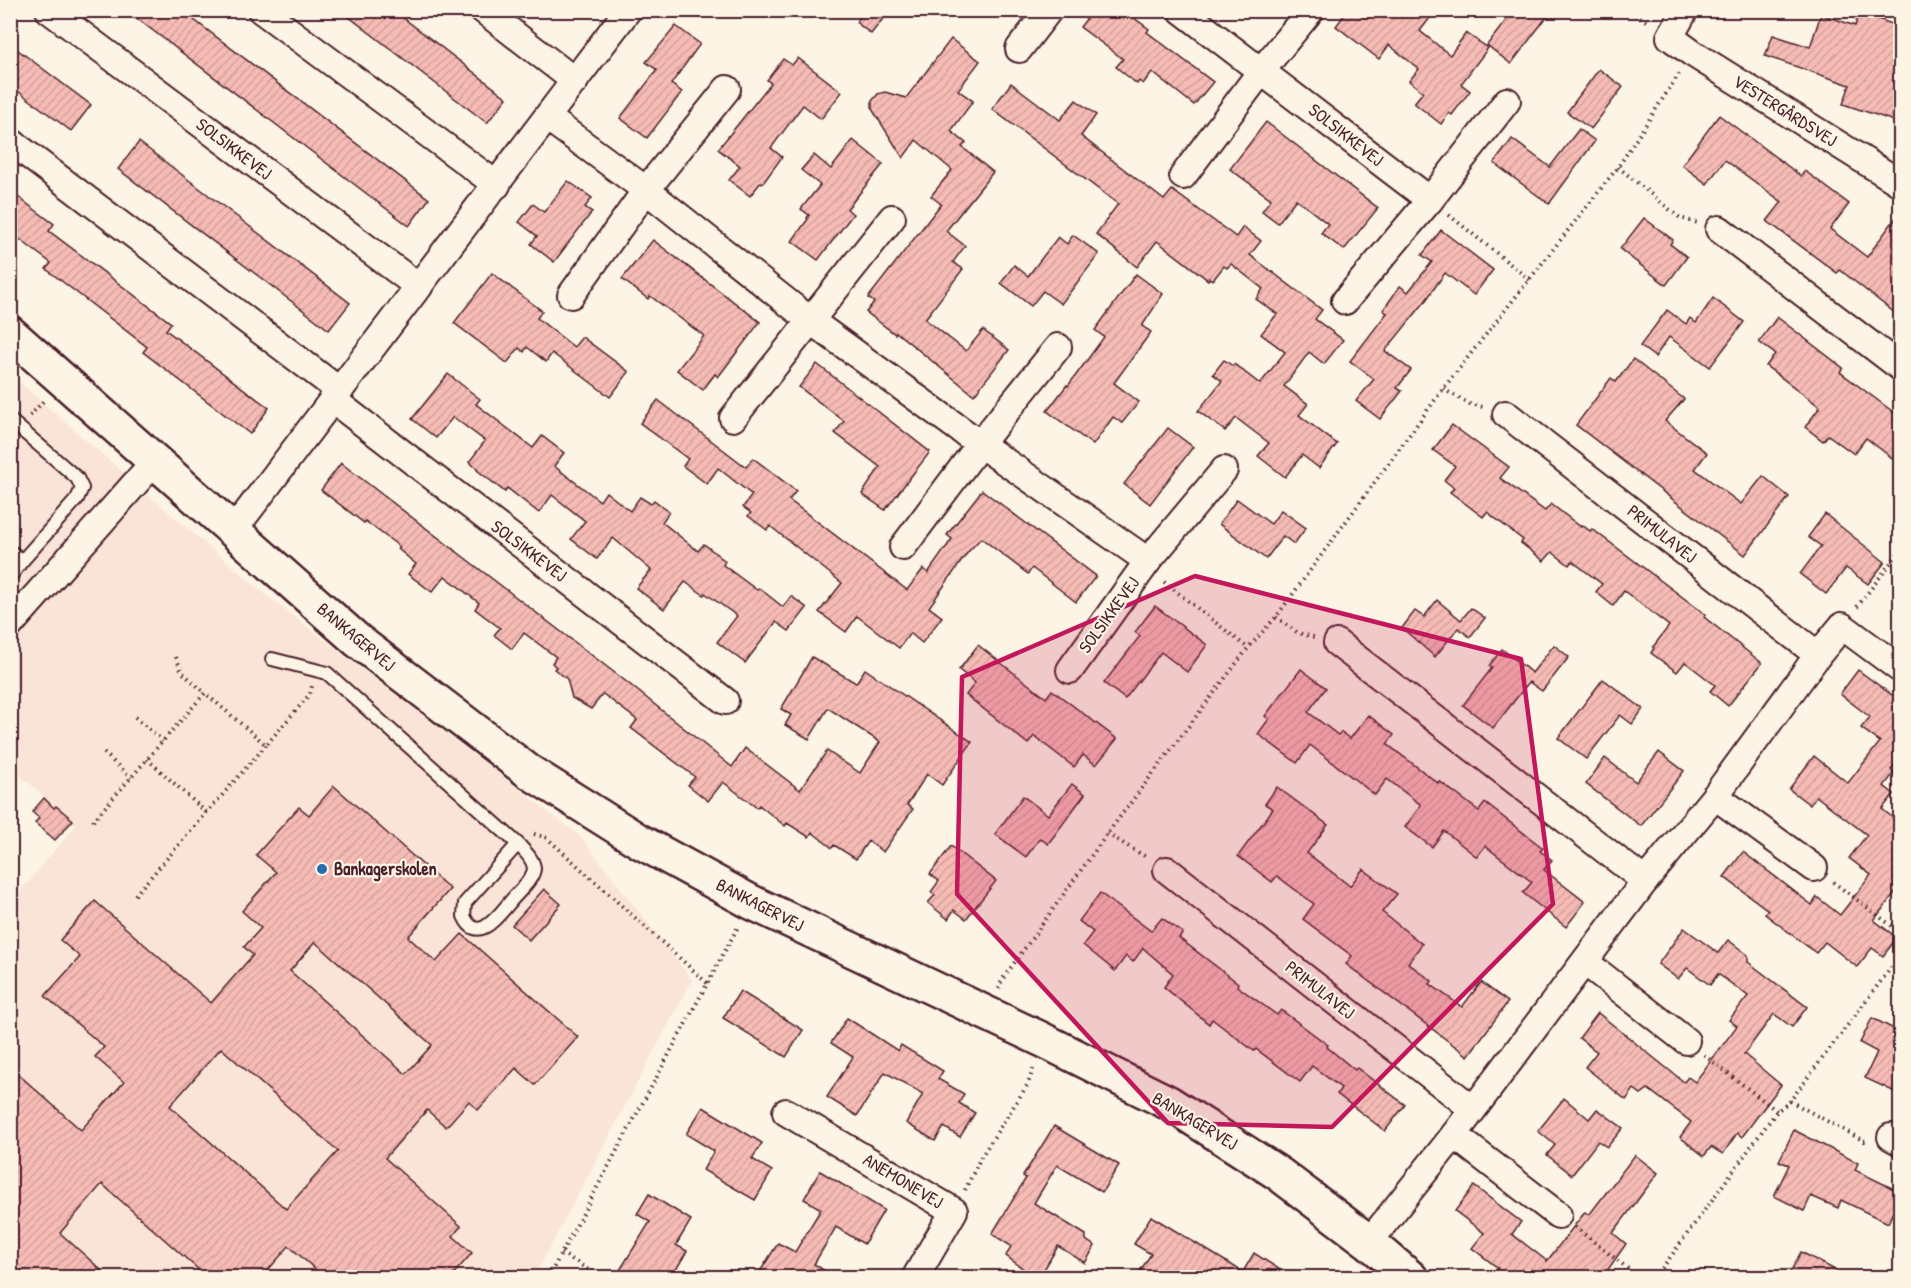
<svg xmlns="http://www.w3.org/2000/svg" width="1911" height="1288" font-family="'Patrick Hand',sans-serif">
<defs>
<pattern id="building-hatch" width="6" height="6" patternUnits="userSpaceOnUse" patternTransform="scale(1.5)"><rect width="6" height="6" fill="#f6bbb5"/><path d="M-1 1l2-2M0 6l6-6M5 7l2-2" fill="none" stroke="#d4a09c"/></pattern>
</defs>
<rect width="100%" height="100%" fill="#fcf5e5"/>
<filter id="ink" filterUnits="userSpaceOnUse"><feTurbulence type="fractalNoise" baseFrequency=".0167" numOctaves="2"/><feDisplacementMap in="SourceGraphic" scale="12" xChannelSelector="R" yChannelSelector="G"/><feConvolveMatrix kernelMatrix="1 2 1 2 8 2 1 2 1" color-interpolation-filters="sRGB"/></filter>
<g filter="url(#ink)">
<!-- built -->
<g fill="#fae4d7">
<path d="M11,375l116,101 -116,132z"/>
<path d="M147,494l124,105 310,238 111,143 -158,297h-523v-375l65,-77 -65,-58 -1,-123z"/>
</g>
<!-- building -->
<g fill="url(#building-hatch)" stroke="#4a1f2b" stroke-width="1.5" fill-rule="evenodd">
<path d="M126,10h55l248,189 -20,27z"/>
<path d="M340,10h53l114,88 -20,25z"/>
<path d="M865,10h25l-19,24 -15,-12z"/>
<path d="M1093,10h30l26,19 -2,3 66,50 -19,23 -42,-33 -9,12 -4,-3 -2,3 -21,-17 7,-8 -43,-32z"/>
<path d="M1348,10h88l-16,21 30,24 16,-22 22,15 -27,36 9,7 -18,24 -3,-2 -8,11 -27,-21 9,-11 -14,-11 10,-12 -30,-24 -10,14 -43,-33z"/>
<path d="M1514,10h38l-41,54 -24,-19z"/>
<path d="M1859,12l41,15v96l-57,-19 7,-19 -85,-29 8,-21 37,12 11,-33 34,12z"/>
<path d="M676,26l24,18 -29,40 11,8 -35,46 -27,-20 37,-48 -11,-8z"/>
<path d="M951,39l29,22 -22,29 15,11 -22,30 15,12 -4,4 31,25 -47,59 19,15 -12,16 10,7 -38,50 41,32 17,-21 26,20 -35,45 -78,-63 -1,2 -29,-22 8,-10 -6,-4 73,-94 -10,-8 21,-26 -36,-30 -13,18 -31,-49v-8l6,-7 7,-2 21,6z"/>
<path d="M10,44l81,61 -20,26 -61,-46z"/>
<path d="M798,58l44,34 -21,27 -18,-14 -32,43 11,9 -19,26 -2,-1 -11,14 -21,-16 11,-14 -22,-17 53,-66 -4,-3 16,-21 9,6z"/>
<path d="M1599,69l24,18 -32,42 -24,-17z"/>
<path d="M1011,83l49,37 16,-20 20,15 -15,21 83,64 8,-10 64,47 7,-10 18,14 -11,14 72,55 -7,9 28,21 -19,24 -15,-12 -25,34 24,18 -9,11 38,29 -18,24 -17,-13 -17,22 -27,-21 11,-13 -33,-25 -11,13 -27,-20 24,-30 -9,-7 11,-14 9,6 1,-2 26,20 25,-32 -24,-18 16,-20 -21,-15 7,-10 -32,-25 -4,4 -3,-2 -11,14 -4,-2 -1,2 -51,-39 -20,26 -41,-33 22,-30 -126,-95z"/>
<path d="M1719,115l82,61 4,-5 44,33 -19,25 37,28 33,-45v105l-60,-47 -3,3 -70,-52 15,-19 -57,-42 -18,24 -25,-19z"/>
<path d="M1266,122l112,86 -34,42 -23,-17 7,-9 -32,-25 -18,24 -16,-12 9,-12 -41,-30z"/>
<path d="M1579,129l16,12 -46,63 -55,-41 18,-24 38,28z"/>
<path d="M853,140l30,24 -36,45 6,5 -35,46 -26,-19 16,-22 -1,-1 2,-3 -8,-6 19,-24 -19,-15 13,-15 17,14z"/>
<path d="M139,142l211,161 -21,27 -211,-161z"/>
<path d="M568,181l24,17 -7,9 7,5 -38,50 -23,-18 6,-8 -18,-14 14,-18 11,8z"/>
<path d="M10,191l44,33 -5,7 122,92 -5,7 103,78 -19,26 -107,-82 4,-5 -101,-78 5,-6 -41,-31z"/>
<path d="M1644,218l29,22 -3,4 17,13 -21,28 -46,-36z"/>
<path d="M1441,230l52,40 -19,25 -29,-22 -21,30 -39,48 26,19 -14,18 5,3 -22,28 -24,-18 18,-22 -24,-18 37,-48 -4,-3 17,-24 8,6 24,-30 -10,-7z"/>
<path d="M1073,235l26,19 -38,50 -18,-13 -12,15 -30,-23 13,-18 14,11 30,-39 9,7z"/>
<path d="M653,240l107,82 -42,55 -3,-3 -12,16 -26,-20 27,-34 -54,-40 -2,3 -26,-20z"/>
<path d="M492,273l50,38 -5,7 37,29 8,-10 47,35 -19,25 -58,-44 -6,9 -19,-15 -3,5 -5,-4 -12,15 -53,-40z"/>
<path d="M1136,274l27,20 -21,32 9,6 -37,51 25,19 -17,21 -9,-6 -20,28 -46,-34 20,-26 1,1 36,-49 -9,-7z"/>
<path d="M1713,298l31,24 -34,45 -41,-30 -14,20 -15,-11 27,-36 19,14 4,-6 6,5z"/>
<path d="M1777,317l66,51 -3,4 60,45v47l-34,-26 -12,16 -26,-19 -5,6 -18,-14 15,-20 -54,-41 9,-12 -16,-12z"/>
<path d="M1633,359l51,40 -19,22 42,32 -12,16 46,35 22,-28 26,21 -44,58 -169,-130 35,-47 5,4z"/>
<path d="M817,364l113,88 -45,58 -23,-16 18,-27 -45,-34 9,-12 -45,-34z"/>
<path d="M448,374l32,25 -4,5 57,44 9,-12 22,17 -10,13 46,35 6,-9 24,19 10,-14 11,7 3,-4 15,12 -7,10 36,29 6,-7 21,17 -2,4 34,25 2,-2 24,19 8,-11 16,12 -18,23 -13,-9 -31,41 -28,-21 20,-26 -32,-23 -1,2 -19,-13 -21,27 -28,-21 15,-18 -38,-32 -16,21 -26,-20 14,-18 -33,-26 -13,18 -32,-25 -2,4 -28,-22 1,-1 -9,-7 16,-21 -32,-24 -17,21 -24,-19z"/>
<path d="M658,400l88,67 7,-9 43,33 -7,9 118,90 16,-21 5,4 24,-34 -5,-4 35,-45 114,86 -20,26 -44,-34 -4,6 -47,-36 -13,14 -39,55 13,10 -20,26 -12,-10 -11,15 -42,-32 -11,16 -27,-20 23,-29 -72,-57 -3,4 -19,-14 3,-3 -8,-6 9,-12 -34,-27 -11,16 -24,-18 5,-7 -48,-36z"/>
<path d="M1452,425l57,42 -9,11 45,33 6,-7 30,23 1,-2 8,6 2,-2 113,85 -1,3 58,46 -34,43 -18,-15 5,-6 -30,-23 -8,10 -26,-19 3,-5 -1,-1 16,-21 -45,-35 -11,15 -17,-14 6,-8 -30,-23 -3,4 -17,-13 -8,9 -23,-18 2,-3 -36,-28 -4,5 -33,-25 4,-4 -10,-8 11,-14 -22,-16z"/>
<path d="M1168,428l25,19 -43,57 -26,-20z"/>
<path d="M341,463l287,220 104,84 13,-19 55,42 27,-39 33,22 20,-31 -52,-34 -19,31 -24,-14 6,-10 -10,-6 31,-52 44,26 9,-14 107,73 -30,43 -15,-11 -20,31 6,4 -30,43 -15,-11 -12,18 -22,-14 -2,3 -20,-16 -3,5 -22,-14 -2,3 -26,-21 -2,3 -34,-26 -15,19 -20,-16 7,-8 -64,-49 6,-8 -34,-26 -12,15 -19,-11 -5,-19 -13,-10 2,-2 -4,-4 4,-6 -32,-24 -12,16 -18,-14 6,-7 -25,-19 4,-6 -34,-27 -13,16 -24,-18 8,-10 -18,-15 2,-2 -35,-26 -1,2 -43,-33z"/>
<path d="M1237,499l34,25 10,-14 25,18 -12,16 -11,-8 -17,23 -47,-35z"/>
<path d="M1825,514l60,48 -17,22 -22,-16 -20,26 -26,-20 21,-28 -13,-9z"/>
<path d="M1437,600l24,20 10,-12 14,10 -15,19 -12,-9 -23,29 -33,-29 13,-17 9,6z"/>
<path d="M1155,606l52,39 -20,27 -26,-20 -36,47 -21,-16 36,-47 -5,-4z"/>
<path d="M978,645l68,53 6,-8 65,49 -21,26 -13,-10 -9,12 -40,-31 -6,8 -62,-49 9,-12 -16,-13z"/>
<path d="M1554,645l15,12 -27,34 -13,-9 -36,46 -30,-23 29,-37 -3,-2 13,-17 30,24z"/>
<path d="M1301,669l25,19 -18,24 30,23 3,-3 9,7 18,-24 26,20 -7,9 51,39 1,-2 40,30 6,-8 58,45 -3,3 12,9 -8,10 41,32 -19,25 -43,-34 9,-11 -47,-36 -8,11 -33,-26 -12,16 -27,-20 16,-22 -34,-26 -12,16 -65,-50 -13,18 -39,-29 11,-15 -4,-3z"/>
<path d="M1858,670l42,31v57l-9,12 3,3 -10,13 10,8 -12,15 18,14v63l-26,34 23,18 -14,18 -11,-8 -15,19 -32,-25 -9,11 -51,-39 3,-4 -44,-33 19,-25 69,53 5,-8 23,18 31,-40 -22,-17 18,-23 -51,-39 -6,9 -21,-16 25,-33 34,27 32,-41 -19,-14 9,-11 -30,-23z"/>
<path d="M1603,679l40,30 -11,15 -12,-9 -34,44 -28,-21z"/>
<path d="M1659,752l25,19 -43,55 -55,-42 19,-26 31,24z"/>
<path d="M1072,784l13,10 -37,50 -8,-6 -14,19 -31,-23 28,-38 25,19z"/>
<path d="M334,786l116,103 -42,48 28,25 26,-28 116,103 -43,48 -19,-17 -38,42 -9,-9 -23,26 -19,-17 -42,48 76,68 -8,10 19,17 -22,25h-125l-36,-32 -28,32h-53l-106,-94 -42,49 50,45h-100v-211l71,63 43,-48 -29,-25 9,-10 -59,-51 35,-39 -20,-17 35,-39 116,102 42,-48 -9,-8 17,-19 -19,-17 34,-39 -20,-17 43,-48 10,8zM315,942l117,103 -26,29 -116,-103zM221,1048l117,103 -52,58 -116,-103z"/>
<path d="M1277,787l51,38 -21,28 43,33 13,-17 34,25 -15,18 40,32 -14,19 24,18 -2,3 32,23 19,-25 27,20 -40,54 -122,-92 6,-8 -49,-37 11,-15 -37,-28 -5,6 -34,-26 35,-47 -8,-5z"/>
<path d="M44,798l10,10 2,-2 17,14 -18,20 -20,-17 4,-5 -7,-6z"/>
<path d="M951,846l45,35 -30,38 -12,-9 -6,9 -20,-16 7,-8 -4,-3 8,-11 -9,-7z"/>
<path d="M544,889l17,15 -32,36 -17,-15z"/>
<path d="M1100,893l51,38 11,-13 21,15 -4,5 59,45 -1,3 40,29 4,-5 47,35 -1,2 28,23 2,-2 48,37 -20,26 -48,-37 4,-6 -29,-22 -12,16 -44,-33 -2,2 -42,-32 -3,5 -45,-37 9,-13 -30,-26 -10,14 -7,-6 -11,15 -32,-26 10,-13 -14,-11z"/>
<path d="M1684,928l34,25 10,-13 20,15v7l59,45 -15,20 -18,-13 -30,40 37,31 -39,52 -5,-4 -14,21 -12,-7 -7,9 -24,-19 11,-15 -43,-33 -7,5 -7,-5 -8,11 -41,-33 12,-15 -18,-14 19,-25 86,69 4,-5 7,5 42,-56 -8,-6 19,-24 -30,-22 -8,11 -23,-17 -9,11 -20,-15z"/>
<path d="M740,991l63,39 -17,27 -63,-39z"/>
<path d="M847,1018l51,33 3,-6 42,26 -5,8 26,15 -5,9 16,10 -15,24 -16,-10 -9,14 -29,-18 17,-29 -38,-22 -28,44 -30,-19 26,-40 -22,-14z"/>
<path d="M1872,1018l28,14v50l-5,10 -30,-14 12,-26 -17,-9z"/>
<path d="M1564,1098l25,21 8,-10 26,19 -16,19 -9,-6 -26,34 -25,-20 8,-10 -17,-14z"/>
<path d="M703,1107l59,36 -10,16 20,12 -17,29 -52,-30 11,-19 -28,-17z"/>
<path d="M1054,1126l65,39 -17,27 -45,-27 -23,38 52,32v5l9,6 -10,17 -27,-17 -19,32h-3l-30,-22 5,-10 -19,-12 34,-56 -3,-2z"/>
<path d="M1794,1130l64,33 -3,7 45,22v5l-12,26 -47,-23 -3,8 -27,-12 -7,15 -30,-15 15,-31 -10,-4z"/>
<path d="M1635,1155l23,18 -45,60 13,11 -24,34h-111l7,-10 -26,-20 12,-15 -29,-22 19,-25 47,36 -9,12 35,27 38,-49 4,3z"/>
<path d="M820,1171l64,39 -20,34 -28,-17 -22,37 22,14h-80l22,-35 17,9 26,-43 -17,-10z"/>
<path d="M649,1194l42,26 -15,25 11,6 -16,27h-56l35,-56 -13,-8z"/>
<path d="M1151,1216l92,56 11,-19 39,25h-142l-11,-7 11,-17 -17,-10z"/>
<path d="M1801,1252l49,26h-63z"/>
</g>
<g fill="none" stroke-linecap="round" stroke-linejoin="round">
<!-- lane casing -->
<g stroke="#4a1f2b" stroke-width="16">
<g id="lane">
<path d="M10,420l67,58 5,10 -5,11 -55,62 -12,-10"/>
<path d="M10,577l12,-16"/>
<path d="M272,659l55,14 191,171c6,7 15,14 16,24 0,11 -17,25 -24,34 -11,13 -33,44 -46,14l1,-13 53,-59"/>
</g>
</g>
<!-- street casing -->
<g stroke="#4a1f2b" stroke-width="30">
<g id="street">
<path d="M49,10l370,277"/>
<path d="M261,10l236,175"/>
<path d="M483,10l92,71"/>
<path d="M1181,10l249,190"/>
<path d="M1685,10l-15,27 22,16 208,130"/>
<path d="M1019,49l30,-39"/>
<path d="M548,118l98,72 165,131 169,123 168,117"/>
<path d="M10,141l330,250"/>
<path d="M1183,176l79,-106 49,-60"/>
<path d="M1719,229l181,138"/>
<path d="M571,295l75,-105 81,-101"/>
<path d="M1345,301l85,-101 77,-99"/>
<path d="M333,400l392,301"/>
<path d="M1506,414l312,241"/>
<path d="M733,418l159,-200"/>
<path d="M233,531l395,-521"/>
<path d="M903,547l77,-103 78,-97"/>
<path d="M10,625l145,-164"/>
<path d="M1337,643l308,238"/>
<path d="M1070,670l78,-109 76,-91"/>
<path d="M1715,796l99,72"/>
<path d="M1167,870l306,239"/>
<path d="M1585,962l101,79"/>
<path d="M786,1112l168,99 -39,67"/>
<path d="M1454,1135l104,80"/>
<path d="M1891,1137l9,5"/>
<path d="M1369,1242l85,-107 191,-254 70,-85 103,-141 24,-29 58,43"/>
</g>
</g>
<!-- secondary casing -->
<g stroke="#4a1f2b" stroke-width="38">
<path id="secondary" d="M10,333l348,308 170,130 111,70 112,61 292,138 126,63 110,71 90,68 42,36"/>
</g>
<!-- path -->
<g stroke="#4a1f2b" stroke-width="4" stroke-dasharray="1.5 4.5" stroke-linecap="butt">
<path d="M1630,10l19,13"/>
<path d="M1618,167l62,51 18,5"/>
<path d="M1449,215l81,65"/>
<path d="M1443,389l27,15 13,3"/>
<path d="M30,416l15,-17"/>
<path d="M1164,582l84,66"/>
<path d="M1857,607l43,-56"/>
<path d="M1276,617l22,16 16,4"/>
<path d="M176,657l6,15 23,21"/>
<path d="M135,717l28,24"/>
<path d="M104,753l27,25"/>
<path d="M147,759l60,54"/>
<path d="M93,821l112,-128 61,52 44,-51 2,-8"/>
<path d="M534,834l13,4 160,145"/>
<path d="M1107,834l41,24"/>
<path d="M1833,882l67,50"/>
<path d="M135,895l131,-150"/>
<path d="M999,989l3,-9 105,-146 141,-186 28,-31 167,-228 175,-222 61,-93"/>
<path d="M1704,1055l73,56"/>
<path d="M1790,1101l74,40 5,-1"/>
<path d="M965,1190l16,-33 47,-73 6,-18"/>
<path d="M1575,1227l65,51"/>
<path d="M561,1253l41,25"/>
<path d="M548,1278l191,-353"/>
<path d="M1655,1278l122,-167 13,-10 110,-145"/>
</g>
<!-- lane -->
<use href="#lane" stroke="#fcf5e5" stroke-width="12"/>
<!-- street -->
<use href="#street" stroke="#fcf5e5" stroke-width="26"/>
<!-- secondary -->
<use href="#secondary" stroke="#fcf5e5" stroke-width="33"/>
</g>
</g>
<!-- marked area -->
<path fill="#c2185b" fill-opacity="0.2" stroke="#c2185b" stroke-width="4.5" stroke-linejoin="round" d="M1195,576l326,83 32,245 -221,223 -164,-4 -211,-229 5,-217z"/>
<!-- markers -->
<circle fill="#1f6fb2" stroke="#fcf5e5" stroke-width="2" cx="322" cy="869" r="6"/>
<g text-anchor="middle" stroke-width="4.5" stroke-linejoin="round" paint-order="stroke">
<!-- street labels -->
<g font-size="18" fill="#4a1f2b" stroke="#fcf5e5">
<text transform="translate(1785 111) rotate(32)" y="6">VESTERGÅRDSVEJ</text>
<text transform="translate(1346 135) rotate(38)" y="6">SOLSIKKEVEJ</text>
<text transform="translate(234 149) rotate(37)" y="6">SOLSIKKEVEJ</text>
<text transform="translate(1662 534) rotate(38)" y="6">PRIMULAVEJ</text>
<text transform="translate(529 551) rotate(37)" y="6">SOLSIKKEVEJ</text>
<text transform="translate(1109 615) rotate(-54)" y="6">SOLSIKKEVEJ</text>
<text transform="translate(356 637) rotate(40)" y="6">BANKAGERVEJ</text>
<text transform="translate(760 905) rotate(27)" y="6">BANKAGERVEJ</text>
<text transform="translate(1320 990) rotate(38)" y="6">PRIMULAVEJ</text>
<text transform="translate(1195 1121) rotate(31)" y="6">BANKAGERVEJ</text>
<text transform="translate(903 1181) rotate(31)" y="6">ANEMONEVEJ</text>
</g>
<!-- poi labels -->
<g font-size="18" font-weight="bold" fill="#4a1f2b" stroke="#fcf5e5" text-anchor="start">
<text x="334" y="875">Bankagerskolen</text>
</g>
</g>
<!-- margin -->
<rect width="1911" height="1288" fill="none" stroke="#fcf5e5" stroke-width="36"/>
<rect x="18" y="18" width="1875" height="1252" fill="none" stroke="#4a1f2b" stroke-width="2" filter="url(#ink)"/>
</svg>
